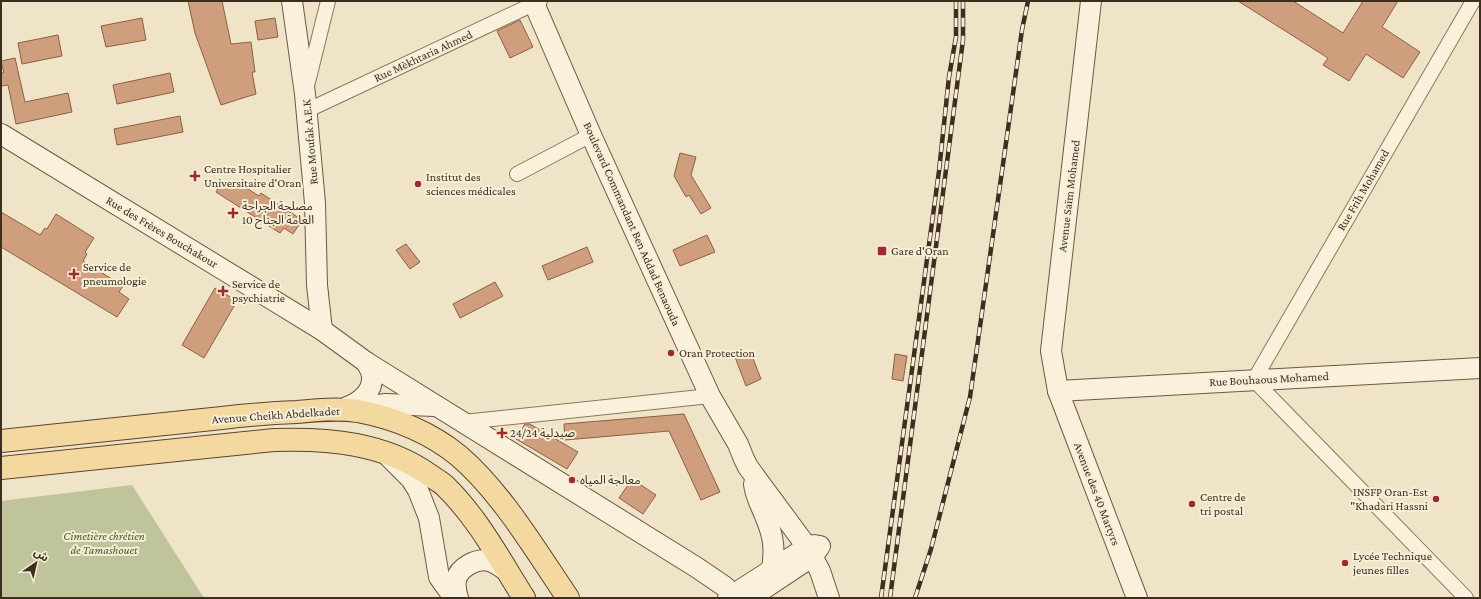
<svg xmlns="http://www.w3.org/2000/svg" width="1481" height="599" font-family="'Crimson Pro','Noto Sans Arabic',serif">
<rect width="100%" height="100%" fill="#f0e4c8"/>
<!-- cemetery -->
<path fill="#bfc49a" d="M132,485l72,113h-203v-97z"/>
<!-- building -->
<g fill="#cf9f7d" stroke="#8d5f41">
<path d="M188,1h34l9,43 20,-2 4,30h-3l4,22 -10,3 -25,8 -26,-72z"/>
<path d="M1238,1h55l50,32 20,-32h35l-16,26 38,25 -17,26 -37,-24 -17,27 -26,-16 5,-7z"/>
<path d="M142,18l4,22 -40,7 -5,-21z"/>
<path d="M275,18l3,19 -20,3 -3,-19z"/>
<path d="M520,20l13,27 -23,11 -13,-27z"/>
<path d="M58,35l4,21 -40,8 -4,-21z"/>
<path d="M15,58l10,44 43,-9 4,19 -56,12 -8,-39 -7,1v-13h3l-3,-12z"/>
<path d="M170,73l4,19 -57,12 -4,-19z"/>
<path d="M180,116l3,16 -66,13 -3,-16z"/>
<path d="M680,153l16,4 -5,18 20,33 -10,6 -12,-19 -3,2 -12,-21z"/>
<path d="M234,180l25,16 2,-3 41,27 -9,14 -9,-6 -4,5 -64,-41 7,-11 7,5z"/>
<path d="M1,212l39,23 5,-7 2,1 9,-15 38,24 -9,14 2,2 -4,7 40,25 -4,6 10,7 -12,18 -116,-70z"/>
<path d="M707,235l8,17 -35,14 -7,-16z"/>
<path d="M406,244l14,18 -10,7 -14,-19z"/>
<path d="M587,247l6,15 -45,18 -6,-14z"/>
<path d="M495,282l8,14 -43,22 -7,-14z"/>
<path d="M215,288l22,13 -33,57 -22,-13z"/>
<path d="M750,351l11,28 -15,7 -11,-29z"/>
<path d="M895,354l12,2 -4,25 -11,-2z"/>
<path d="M684,414l36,78 -19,8 -32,-69 -104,9 -1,-16z"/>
<path d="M525,424h5l48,28 -11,17 -51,-30z"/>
<path d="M632,479l24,16 -13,19 -24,-16z"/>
</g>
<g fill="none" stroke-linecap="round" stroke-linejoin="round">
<!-- street casing -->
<g stroke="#8d765c" stroke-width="16">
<g id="street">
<path d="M307,86l21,-85"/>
<path d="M306,111l234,-110"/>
<path d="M517,174l74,-39"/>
<path d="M464,422l246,-26"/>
<path d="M1466,598l-212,-218 219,-379"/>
</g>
</g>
<!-- secondary casing -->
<g stroke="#6f573f" stroke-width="22">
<g id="secondary">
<path d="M292,1l13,93 10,109 2,82 5,45"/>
<path d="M533,1l58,134 119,261 28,48 6,15 4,8 59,80 13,24 9,27"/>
<path d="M1091,1l-40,350 7,40 79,207"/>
<path d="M1,134l321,196 44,32 330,205 28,19 14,12"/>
<path d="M1058,391l422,-23"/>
<path d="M347,407c12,-4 26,-15 25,-30 0,-5 -3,-10 -6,-15"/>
<path d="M352,408l34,-4 48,2"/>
<path d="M387,455l24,24 7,11 11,28 10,59 15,21"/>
<path d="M754,484c1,10 5,18 9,27 9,21 13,34 9,57"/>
<path d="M458,598c-2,-6 -3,-12 -2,-18 3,-13 21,-22 33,-19 7,2 13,7 19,11"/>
<path d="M728,598l79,-51 7,-2 6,1 -7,10 -63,42"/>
</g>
</g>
<!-- primary casing -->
<g stroke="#5b4430" stroke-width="24">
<g id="primary">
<path d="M1,441c74,-8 147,-15 221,-23 25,-3 50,-5 75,-6 20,-2 41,-4 61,-1 36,7 73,22 101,45 43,37 77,95 109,142"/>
<path d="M1,468l273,-28c54,-2 111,3 157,36 4,3 10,6 14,10 33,32 55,74 79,112"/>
</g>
</g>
<!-- street -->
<use href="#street" stroke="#faf1dc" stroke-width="14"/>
<!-- secondary -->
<use href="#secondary" stroke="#faf1dc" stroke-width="20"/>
<!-- primary -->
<use href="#primary" stroke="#f3d9a0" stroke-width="22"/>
<!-- rail casing -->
<g stroke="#3d2e20" stroke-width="4.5">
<g id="rail">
<path d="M881,598l58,-427 10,-94 7,-40v-36"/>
<path d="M890,598l73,-558v-39"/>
<path d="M915,598l16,-49 39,-152 52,-367 6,-29"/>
</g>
</g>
<!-- rail -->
<use href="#rail" stroke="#f7eed8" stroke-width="3" stroke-dasharray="9" stroke-linecap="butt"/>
</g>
<!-- markers -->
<g fill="#9e2a2b" stroke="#f7eed8" stroke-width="1.5">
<path d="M193 170h4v4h4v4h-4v4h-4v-4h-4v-4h4z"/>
<circle cx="418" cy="184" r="4"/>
<path d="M231 207h4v4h4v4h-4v4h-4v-4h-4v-4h4z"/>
<rect x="877" y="246" width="10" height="10" rx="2"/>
<path d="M72 268h4v4h4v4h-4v4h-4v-4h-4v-4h4z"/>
<path d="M221 285h4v4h4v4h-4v4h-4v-4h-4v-4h4z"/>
<circle cx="671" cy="353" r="4"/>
<path d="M500 427h4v4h4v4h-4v4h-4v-4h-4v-4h4z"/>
<circle cx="572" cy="480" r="4"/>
<circle cx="1436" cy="499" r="4"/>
<circle cx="1192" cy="504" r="4"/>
<circle cx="1345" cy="563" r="4"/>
</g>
<g text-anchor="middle" stroke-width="4" stroke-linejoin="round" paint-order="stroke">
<!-- street labels -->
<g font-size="12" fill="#3d2e20" stroke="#f7eed8">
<text transform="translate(423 56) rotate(-25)" y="4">Rue Mèkhtaria Ahmed</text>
<text transform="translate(310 142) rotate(-95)" y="4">Rue Moufak A.E.K</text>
<text transform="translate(1363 190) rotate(-60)" y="4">Rue Frih Mohamed</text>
<text transform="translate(1069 196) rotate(-83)" y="4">Avenue Saïm Mohamed</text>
<text transform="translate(632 224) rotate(66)" y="4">Boulevard Commandant Ben Addad Benaouda</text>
<text transform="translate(162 232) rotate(31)" y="4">Rue des Frères Bouchakour</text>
<text transform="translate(1269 379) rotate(-3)" y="4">Rue Bouhaous Mohamed</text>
<text transform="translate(276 415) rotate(-4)" y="4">Avenue Cheikh Abdelkader</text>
<text transform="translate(1097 494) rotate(69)" y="4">Avenue des 40 Martyrs</text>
</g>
<!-- poi labels -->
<g font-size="12" fill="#3d2e20" stroke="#f7eed8" text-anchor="start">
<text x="204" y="173">Centre Hospitalier<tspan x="204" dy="14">Universitaire d'Oran</tspan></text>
<text x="426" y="181">Institut des<tspan x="426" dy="14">sciences médicales</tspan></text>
<text x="242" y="210">مصلحة الجراحة<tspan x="242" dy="14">العامة الجناح 10</tspan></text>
<text x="891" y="255">Gare d'Oran</text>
<text x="83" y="271">Service de<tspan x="83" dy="14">pneumologie</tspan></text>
<text x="232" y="288">Service de<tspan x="232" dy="14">psychiatrie</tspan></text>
<text x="679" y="357">Oran Protection</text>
<text x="510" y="437">صيدلية 24/24</text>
<text x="580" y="484">معالجة المياه</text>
<text x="1428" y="496" text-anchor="end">INSFP Oran-Est<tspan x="1428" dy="14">"Khadari Hassni</tspan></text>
<text x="1200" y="501">Centre de<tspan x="1200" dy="14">tri postal</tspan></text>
<text x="1353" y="560">Lycée Technique<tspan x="1353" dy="14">jeunes filles</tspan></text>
</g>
<!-- park labels -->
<g font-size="12" font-style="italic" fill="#4d5a26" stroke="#f7eed8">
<text x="104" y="540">Cimetière chrétien<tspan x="104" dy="14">de Tamashouet</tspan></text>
</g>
</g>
<!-- border -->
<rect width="1481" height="599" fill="none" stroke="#3d2e20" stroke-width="4"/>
<!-- north arrow -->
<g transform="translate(36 563) rotate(34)" stroke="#f7eed8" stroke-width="3" paint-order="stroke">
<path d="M0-3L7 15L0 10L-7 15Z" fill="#3d2e20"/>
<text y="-6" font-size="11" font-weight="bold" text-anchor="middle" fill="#3d2e20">ش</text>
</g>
</svg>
